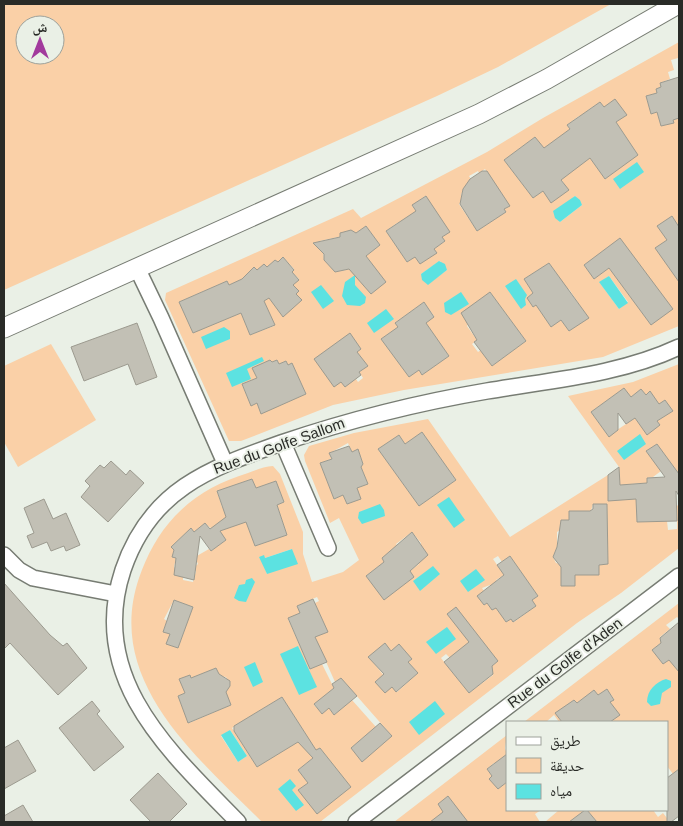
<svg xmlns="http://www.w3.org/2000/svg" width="683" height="826" font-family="Helvetica,'Noto Naskh Arabic',sans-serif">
<rect width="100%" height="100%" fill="#eaf0e6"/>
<!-- green -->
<g fill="#fad0a7" fill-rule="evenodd">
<path d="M4,4h607l-113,63 -61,29 -433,194zM25,25h30v30h-30z"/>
<path d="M679,42l-1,16 -7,2 3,10 -6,2 2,7 -10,4 1,4 -5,2 1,4 -11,3 5,18 6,-2 4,14 12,-3v-3l6,-2v109l-7,-11 -14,10 9,14 -11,8 18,26 5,-3v55l-76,31 -199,33 -71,15 -92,36h-12l-64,-141 1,-7 187,-84 8,9 126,-66 56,-34zM600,102l4,5 22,8 -10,7 22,33 -14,9 -12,-4 7,9 -14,10 -38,-54 12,-9 5,6 4,-12zM535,137l33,53 -17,12 -8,-11 -10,7 -29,-38zM485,169l24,37 -5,3 2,3 -29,19 -18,-27 3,-2c-3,-10 3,-15 10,-21l-3,-5 9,-5 1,2zM425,196l24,35 -7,6 2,5 -10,7 2,4 -16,11 -5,-7 -8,5 -21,-31 11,-8 24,-5 -9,-12zM575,196l7,9 -22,17 -4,-8zM366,226l14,19 -14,11 19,26 -14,12 -13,-15 -3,-11 -20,4 -11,-12 -1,-8 -5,-4 2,-7 36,-8zM620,239l31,86 -42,-57 -15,11 -10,-14zM283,257l11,12 -2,3 7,7 -6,6 6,6 -3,3 5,6 -32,-6 -23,-18 8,-9 3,3 7,-6 3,3 8,-7 3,2zM440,261l7,9 -19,14 -7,-10zM549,263l10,14 2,16 8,-4 19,29 -19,13 -8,-11 -10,7 -15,-22 -3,2 -6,-9 6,-5 -9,-14zM609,276l19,26 -9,7 -19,-26zM227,281l2,4 6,-3 39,44 -24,9 -9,-22 -48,20 -14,-31zM490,292l36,49 -34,25 -11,-16 -3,2 -6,-8 5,-4 -10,-14zM424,302l10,14 -8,7 23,33 -27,19 -3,-5 -10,7 -28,-38 17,-12 -2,-5zM350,334l11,15 -4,3 10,14 -8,6 4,6 -5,4 -2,-3 -15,3zM270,360l2,2 5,-2 2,4 7,-3 2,4 4,-1 14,30 -45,19 -4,-10 -6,2 -9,-20 15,-7 -4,-10z"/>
<path d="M51,344l45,76 -78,47 -14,-25v-76z"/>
<path d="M679,364v110l-22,-30 -11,7 15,20 -8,6 -6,1v5l-16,1 5,10 1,28 30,-1 1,9 9,-1v-23l2,-2v44l-58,45 -44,30 -257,199h-58c-65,-65 -158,-141 -123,-244 8,-23 19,-44 36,-62 21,-22 44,-34 73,-43 8,-3 17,-7 25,-7l7,8 23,58v22l9,28 31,-10 16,-12 -20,-42 -9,5 -25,-62 -1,-6 5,-9 45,-13 74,-14 82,118 98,-62v25h12l-1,-33 -51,-71 65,-14zM624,388l7,9 10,-8 5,6 4,-3 9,12 6,-4 7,11 -15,10 3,4 -13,9 -12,-16 -27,18 -17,-24zM422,432l34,48 -37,26 -41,-57 21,-14 6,9zM348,443l4,9 6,-2 5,14 -2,3 7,17 -11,4 3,11 -13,5 -4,-9 -9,4 -14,-36 11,-4 -1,-6zM252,479l4,9 20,-7 8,21 -7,3 10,30 -32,11 -9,-24 -24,-15 -5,-16zM593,504h14l1,60 -9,1v10h-24v11h-14v-22l-5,-1 -3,-6 4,-10v-15l4,-3v-9h8v-9h11l1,4 9,-1zM205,523c7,8 15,8 21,17l-15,11 -2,-2 -14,8 3,7 -7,6 5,1 -3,11 -10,-2v-3l-9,-10 2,-9 -4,-1 2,-7 -3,-3 20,-19 3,4zM412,532l9,11 -2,21 -9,7 4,6 -30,22 -18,-23 18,-14 -2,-4 17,-10 -3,-4zM292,549l-25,25 -4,-11 2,-5zM498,556l4,6 8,-6 28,40 -6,4 4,6 -22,16 -3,-3 -5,3 -10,-15 -4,3 -5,-7 -3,2 -6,-9 6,-5 -2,-3 8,-3 3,4 6,-4 -3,-5 8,-5 -11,-16zM317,597l2,4 -4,2 12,28 -12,6 20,45 6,-4 51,58 -30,25 -11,-13 25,-21 -24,-27 -18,15 -5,-7 -7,5 -8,-8 20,-17 -12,-24 -12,5 -22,-50 12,-6 -3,-7zM174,600l19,7 -11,24 2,1 -6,16 -11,-4 3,-10 -7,-3 4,-10 -3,-2zM467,622l31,39 -6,5 1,9 -24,18 -28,-35 5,-4 4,4 24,-10zM385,643l6,8 21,8 -4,3 10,11 -21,19 -28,-35zM216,668l3,8 7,1 4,9 -5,6 6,13 -42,18 -11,-27 7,-3 -5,-14 10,-4 1,3zM282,697l25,39 -50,31 -25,-39zM230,730l17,26 -9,6 -17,-26zM320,748l30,39 -33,26 -19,-23 10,-7 -10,-13 15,-12 -3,-3z"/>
<path d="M679,603v16l-2,-2 -11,8 4,4 -10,8 1,6 -9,7 11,14 10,-7 6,8v104l-6,5 -6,-8v-44h-57l9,-7 -9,-13 4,-3 -7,-10 -9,6 -4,-5 -17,13 -3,-3 -18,13 6,9h-3l-5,-7 -8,7h-22z"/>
<path d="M507,735l-2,13 2,7 -9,14 -4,-6 -7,6 5,7 -2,3 8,10 9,-7v28h34l-6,4 5,8h-146z"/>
<path d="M559,810h26l-16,12h-24z"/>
<path d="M587,810h66l5,7 5,-4 7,9h-73z"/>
</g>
<!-- water -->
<g fill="#5ce2e1">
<path d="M637,162l7,10 -24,17 -7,-10z"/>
<path d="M575,196l5,4 2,5 -22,17 -5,-4 -2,-7z"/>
<path d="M439,261l6,3 2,6 -19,15 -6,-5 -1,-6z"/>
<path d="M355,275v10l11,12 -1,6 -5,3 -13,-1 -5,-9 3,-14z"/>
<path d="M609,276l19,27 -9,6 -20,-27z"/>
<path d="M516,279l11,16 -2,4 1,6 -5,4 -16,-23z"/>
<path d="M321,285l13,16 -11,8 -12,-17z"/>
<path d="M461,292l8,12 -18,11 -6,-3 -1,-9z"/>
<path d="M386,309l8,10 -20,14 -7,-10z"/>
<path d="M224,327l6,4v8l-24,10 -5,-12z"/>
<path d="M262,357l2,4 -17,8 4,10 -19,8 -6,-14z"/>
<path d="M640,434l6,10 -22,16 -7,-9z"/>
<path d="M449,497l16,23 -11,8 -17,-23z"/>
<path d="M380,504l4,6 1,6 -23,8 -4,-6 1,-6z"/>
<path d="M292,549l6,15 -31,10 -8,-17 5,-2 1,3z"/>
<path d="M433,566l7,8 -20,17 -7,-10z"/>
<path d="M476,569l9,11 -17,12 -8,-11z"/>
<path d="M252,578l3,4 -9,20 -7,-1 -5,-3 5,-13 6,-1 1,-4z"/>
<path d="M447,627l9,12 -20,15 -10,-12z"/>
<path d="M298,646l19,41 -18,8 -19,-41z"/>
<path d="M255,662l8,20 -10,5 -9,-20z"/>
<path d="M666,679l5,2v6l-9,6 -2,11 -9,2 -4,-4c0,-12 9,-20 19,-23z"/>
<path d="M435,701l10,13 -26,21 -10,-13z"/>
<path d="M230,730l17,26 -9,6 -17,-27z"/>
<path d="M290,779l6,7 -4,4 12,15 -8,6 -18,-22z"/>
</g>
<!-- building -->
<g fill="#c2c0b5" stroke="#9c9a8f">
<path d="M679,77v41l-6,2 1,3 -13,3 -4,-14 -6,2 -5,-18 11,-3 -1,-4 5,-2 -1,-4z"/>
<path d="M615,99l12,16 -11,7 22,33 -33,24 -15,-21 -29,22 8,10 -18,13 -8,-12 -10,7 -29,-38 31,-23 9,11 26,-19 -3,-4 13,-9 20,-14 4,5z"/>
<path d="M482,171h5l23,35 -6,3 2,3 -29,19 -17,-27 3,-15 7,-10z"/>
<path d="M426,196l24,36 -8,5 3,4 -11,8 3,4 -17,11 -5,-7 -8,5 -21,-31 30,-20 -4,-6z"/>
<path d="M672,216l7,11v55l-24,-34 12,-8 -10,-14z"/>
<path d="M366,226l14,19 -14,11 20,26 -15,12 -22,-25 -14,3 -11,-12v-6l-11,-11 27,-6v-4l11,-3 5,3z"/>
<path d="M620,238l53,71 -22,16 -42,-57 -15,11 -10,-14z"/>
<path d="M283,257l11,13 -2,2 7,8 -6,5 6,6 -3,3 6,6 -19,17 -14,-19 -5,3 11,24 -25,10 -9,-22 -48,20 -14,-31 48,-21 2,4 13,-6 12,-12 3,3 7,-6 3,3 8,-7 3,2z"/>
<path d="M549,263l40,55 -20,13 -8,-11 -10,7 -15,-22 -3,2 -6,-9 6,-5 -9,-14z"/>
<path d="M490,292l36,49 -34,25 -18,-24 3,-2 -16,-27z"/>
<path d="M424,302l10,15 -8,6 23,33 -27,19 -3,-5 -10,7 -28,-38 17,-12 -3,-4z"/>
<path d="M137,323l20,54 -21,8 -8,-21 -44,17 -13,-34z"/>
<path d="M350,333l11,16 -4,3 11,14 -9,6 2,3 -16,12 -4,-5 -7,5 -20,-28z"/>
<path d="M270,360l2,2 5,-2 2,4 7,-3 2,4 4,-2 14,31 -45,20 -4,-11 -6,3 -9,-22 15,-6 -5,-10z"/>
<path d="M624,388l7,9 10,-8 5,6 4,-4 9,13 6,-4 8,11 -16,10 3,4 -13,10 -12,-17 -9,6 -8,-11v17l-9,7 -18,-25z"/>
<path d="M422,432l34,48 -37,26 -41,-57 21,-14 6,9z"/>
<path d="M657,444l22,30v22l-3,-5 1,30 -40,1 -1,-23 -28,2v-26l11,-8 1,18 27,-2v-5l18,-1 -19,-26z"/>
<path d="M349,446l3,6 6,-3 5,15 -2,3 7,17 -11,4 4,11 -14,5 -4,-9 -9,4 -14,-36 12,-4 -3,-6z"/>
<path d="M111,461l15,14 4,-5 14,13 -36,39 -27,-25 9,-11 -5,-5 15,-16 4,3z"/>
<path d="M252,479l4,9 20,-7 8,21 -7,3 10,30 -32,11 -9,-24 -26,9 6,9 -15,11 -11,-15 -6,44 -20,-5 2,-17 -4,-1 2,-7 -3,-3 20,-19 3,4 11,-9 5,6 16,-12 -9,-26z"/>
<path d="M44,499l9,20 13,-6 14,32 -14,6 -2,-5 -13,5 -4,-9 -15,6 -5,-12 7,-3 -10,-25z"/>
<path d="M593,504h14l1,60 -9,1v10h-24v11h-14v-19l-8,-10 4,-10 4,-27h8v-9h21l3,-2z"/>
<path d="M412,532l16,23 -18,16 4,6 -30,23 -18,-24 18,-14 -2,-4z"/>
<path d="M510,556l28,40 -6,4 4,6 -23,16 -2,-3 -5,3 -10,-14 -4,2 -5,-7 -3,2 -7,-9 27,-21 -7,-10z"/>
<path d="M4,583l46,52 13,11 4,-3 20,25 -29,27 -48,-52 -6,6z"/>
<path d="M313,599l15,33 -13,5 12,25 -17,7 -22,-51 12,-5 -3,-7z"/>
<path d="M174,600l19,7 -15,41 -12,-4 4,-10 -7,-2z"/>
<path d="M456,607l42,54 -6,5 1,8 -24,19 -25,-31 25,-20 -22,-28z"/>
<path d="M679,622v50l-10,-12 -6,4 -11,-14 9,-7 -1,-5z"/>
<path d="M385,643l6,8 8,-7 13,15 -4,3 10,11 -22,19 -4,-5 -7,6 -10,-11 9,-8 -16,-17z"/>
<path d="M216,668l3,6 11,7v5l-4,6 5,13 -43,18 -10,-27 7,-3 -6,-14 11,-4 1,3z"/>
<path d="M341,678l16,18 -23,19 -5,-7 -7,6 -8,-10 20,-16 -2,-4z"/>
<path d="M607,689l7,11 -4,2 10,13 -10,7h-48l-7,-9 19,-13 3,3 17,-13 4,5z"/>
<path d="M282,697l34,53 4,-2 31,39 -34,27 -19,-24 10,-7 -10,-13 15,-12 -15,-16 -41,25 -23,-36v-5z"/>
<path d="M92,701l8,10 -3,3 27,33 -30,24 -35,-43z"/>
<path d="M380,723l12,13 -30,26 -11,-14z"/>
<path d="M18,740l18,31 -32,18v-41z"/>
<path d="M507,754v28l-9,7 -9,-10 3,-3 -5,-7z"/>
<path d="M679,769v47l-8,6h-4v-44z"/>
<path d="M158,773l29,31 -18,18h-18l-21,-22z"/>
<path d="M448,796l20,26h-38l13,-10 -5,-8z"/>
<path d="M23,805l10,17h-29v-6z"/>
<path d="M585,810h2l10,12h-28z"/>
</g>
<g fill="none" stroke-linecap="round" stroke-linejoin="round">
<!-- minor casing -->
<g stroke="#777c73" stroke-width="18">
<g id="minor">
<path d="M137,268l24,50 64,145"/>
<path d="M283,443l45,105"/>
<path d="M4,555l15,15 14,8 83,16"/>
<path d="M238,822c-68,-70 -151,-143 -115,-252 27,-80 85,-101 158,-127 68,-23 135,-40 206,-52 65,-11 132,-16 192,-44"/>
<path d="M356,822l323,-246"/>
</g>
</g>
<!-- major casing -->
<g stroke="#777c73" stroke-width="21">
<path id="major" d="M4,328l475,-214 68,-35 131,-75"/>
</g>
<!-- minor -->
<use href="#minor" stroke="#fff" stroke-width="15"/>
<!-- major -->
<use href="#major" stroke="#fff" stroke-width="19"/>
</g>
<g text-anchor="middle" stroke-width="4" stroke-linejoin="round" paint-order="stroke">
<!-- street labels -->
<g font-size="15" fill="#292b27" stroke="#eaf0e6">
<text transform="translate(279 446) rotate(-20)" y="5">Rue du Golfe Sallom</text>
<text transform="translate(565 663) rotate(-37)" y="5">Rue du Golfe d'Aden</text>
</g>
</g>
<!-- border -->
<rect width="683" height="826" fill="none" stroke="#292b27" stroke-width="10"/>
<!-- legend -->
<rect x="506" y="721" width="162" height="90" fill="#eaf0e6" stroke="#9da19a"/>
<rect x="516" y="737" width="25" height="8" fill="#ffffff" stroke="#9da19a"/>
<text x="550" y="746" font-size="15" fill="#292b27">طريق</text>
<rect x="516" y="758" width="25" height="15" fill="#fad0a7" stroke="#9da19a"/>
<text x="550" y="771" font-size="15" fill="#292b27">حديقة</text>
<rect x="516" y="784" width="25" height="15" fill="#5ce2e1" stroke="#9da19a"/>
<text x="550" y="796" font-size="15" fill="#292b27">مياه</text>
<!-- north arrow -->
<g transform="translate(40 40)"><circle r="24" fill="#eaf0e6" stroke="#9da19a"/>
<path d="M0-4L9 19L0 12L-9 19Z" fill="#a23a9d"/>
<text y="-8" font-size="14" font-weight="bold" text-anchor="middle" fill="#292b27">ش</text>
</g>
</svg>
